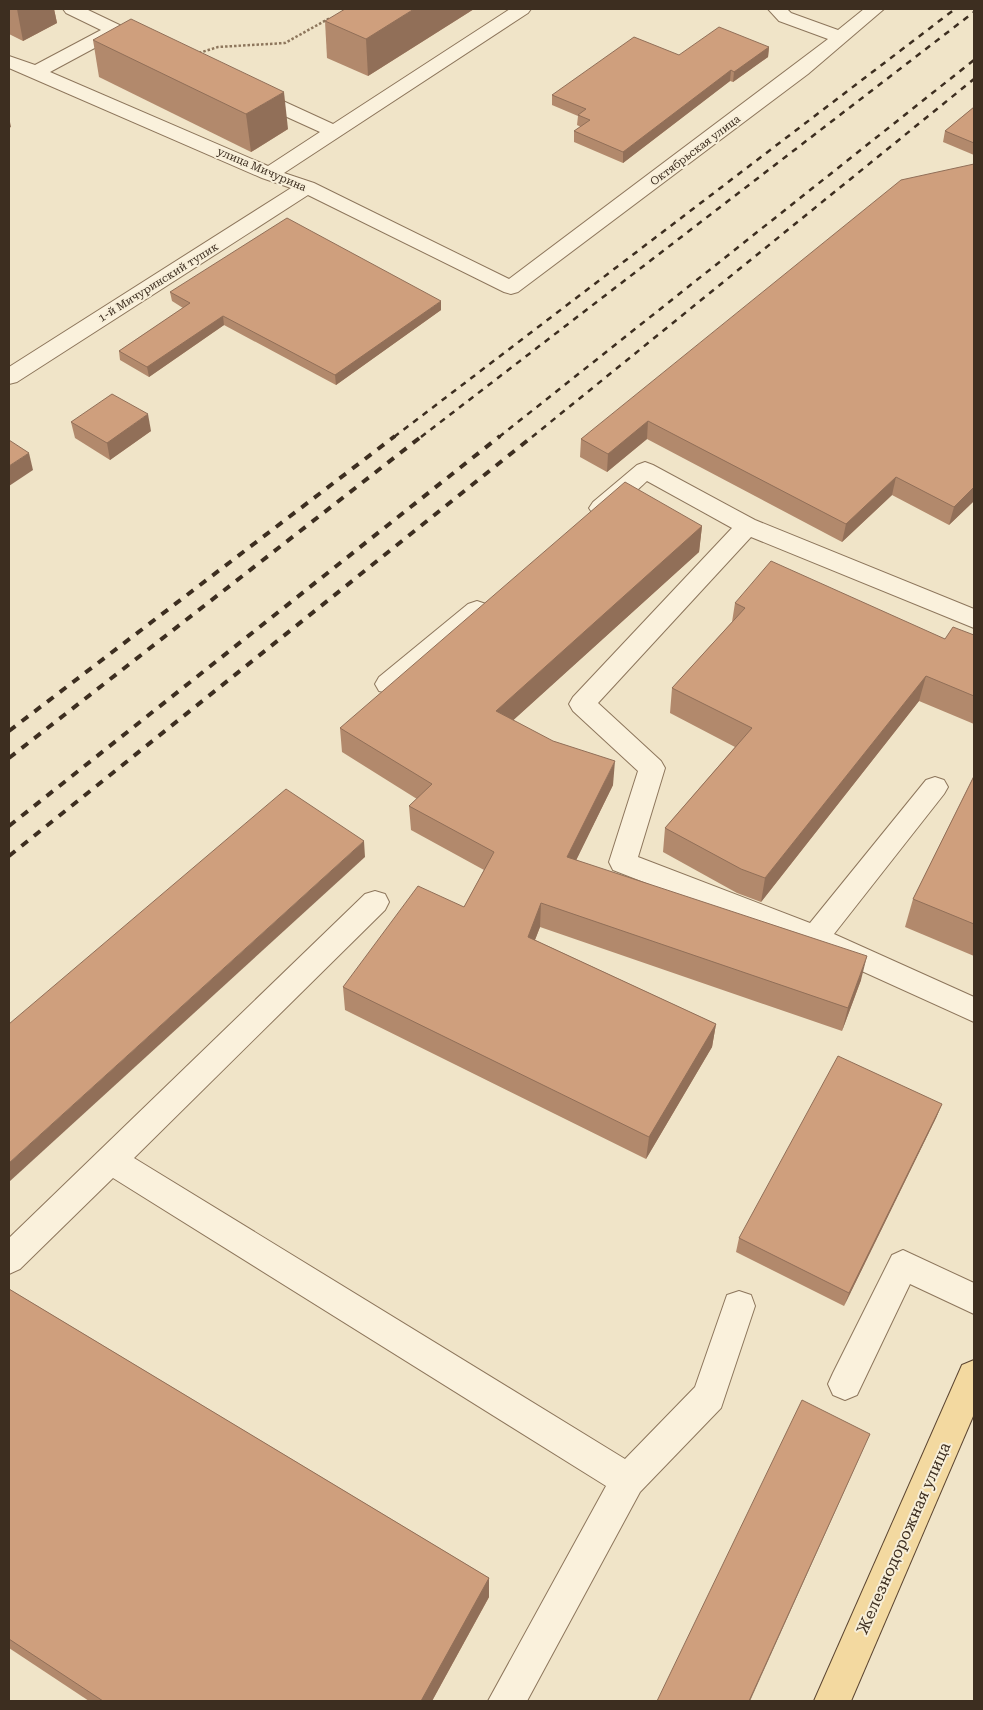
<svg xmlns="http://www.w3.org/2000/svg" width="983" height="1710" font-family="'Roboto Serif',serif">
<rect width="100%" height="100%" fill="#f0e4c8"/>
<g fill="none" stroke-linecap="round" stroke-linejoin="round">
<!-- minor casing -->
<g stroke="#8d765c" stroke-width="2">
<g id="minor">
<path d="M63,9h23l67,32 3,4 -3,4h-12l-26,-12 -65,35 218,94 52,-34 -75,-34 -2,-4 2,-4h14l74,34 177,-115h21l-3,4 -244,160 30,10 195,96 319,-240 -49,-18 -11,-12h19l4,4 47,17 26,-21h20l-76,65 -290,218 -7,2 -7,-2 -196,-97 -291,187 -8,2v-17l282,-179 -29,-10 -253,-110v-12l26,9 66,-35 -35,-17z"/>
<path d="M645,462l8,3 102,55 219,89v19l-223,-91 -153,166 63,58 4,7 -27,89 172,66 116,-143 9,-3 9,3 4,7 -4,7 -110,140 140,63v25l-152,-69 -3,-6 -4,2 -10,-4 -192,-75 -4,-8 29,-91 -65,-60 -4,-7 4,-7 159,-169 -85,-47c-15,13 -34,38 -54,33l-4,-6 4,-6 44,-37z"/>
<path d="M477,601l9,3 3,6 -3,6 -89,75 -9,2 -9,-2 -4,-7 4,-7 89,-73z"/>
<path d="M375,891l10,3 4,8 -4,8 -251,248 491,301 70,-72 32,-92 12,-4 12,4 4,11 -34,102 -81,84 -113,209h-39l118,-215 -493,-308 -93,91 -11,5v-36l356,-344z"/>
<path d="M903,1250l71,33v31l-64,-30 -53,111 -12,5 -12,-5 -5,-11 5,-11 59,-118z"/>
</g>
</g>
<!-- major casing -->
<g stroke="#5b4430" stroke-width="2">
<path id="major" d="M974,1360v54l-123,287h-37l148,-336z"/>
</g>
<!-- path -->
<path stroke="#8d765c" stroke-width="2.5" stroke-dasharray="2.5 2" stroke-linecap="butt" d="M199,53l19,-6 67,-4 45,-25"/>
<!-- minor -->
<use href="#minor" fill="#faf1dc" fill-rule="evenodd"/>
<!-- major -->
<use href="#major" fill="#f3d9a0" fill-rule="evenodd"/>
<!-- rail-far1 -->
<g stroke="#3d2e20" stroke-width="2.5" stroke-dasharray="6 6" stroke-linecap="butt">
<path d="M394,437l561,-428"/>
<path d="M421,437l553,-425"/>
<path d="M499,437l475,-377"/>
<path d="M532,437l442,-358"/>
</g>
<!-- rail -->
<g stroke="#3d2e20" stroke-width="4" stroke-dasharray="8 8" stroke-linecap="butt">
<path d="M9,731l386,-295"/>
<path d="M9,758l413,-322"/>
<path d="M9,826l491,-390"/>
<path d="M9,856l524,-420"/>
</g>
</g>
<!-- wall -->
<g fill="#b2896c">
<path d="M9,9h45l3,14 -34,18 -14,-7z"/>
<path d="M474,9l-106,67 -41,-18 -2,-37z"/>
<path d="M93,40l195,89 -37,23 -152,-75z"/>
<path d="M769,47l-1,10 -35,25 -3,-1 -107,82 -49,-21v-11l7,-4 -4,-2 1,-9 -26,-11v-10l127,-40z"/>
<path d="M974,107v48l-31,-13 2,-11z"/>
<path d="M974,164v337l-25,24 -57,-30 -50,47 -195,-103 -40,33 -27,-15 1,-18z"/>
<path d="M170,292l271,18 -105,75 -112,-60 -75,52 -29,-17 -1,-9 64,-43 -11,-7z"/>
<path d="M71,422l80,9 -41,29 -35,-22z"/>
<path d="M702,526l-3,26 -186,168 100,65 -37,75 285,120 -19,51 -302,-104 -5,13 181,84 -4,23 -66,112 -301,-149 -2,-23 121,-80 20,-37 -73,-40 -2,-24 8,-7 -75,-47 -2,-24z"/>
<path d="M735,603l210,36 29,-4v89l-55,-23 -158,201 -24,-9 -74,-41 2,-24 70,-81 -65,-34 2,-25 60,-66z"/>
<path d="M974,776v180l-69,-29 8,-28z"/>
<path d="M942,1104l-6,14 -92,188 -108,-54 3,-14z"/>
<path d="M9,1289l480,289v19l-57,104h-343l-80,-53z"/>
</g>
<!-- shaded-wall -->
<g fill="#916f58">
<path d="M17,9h37l3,14 -34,18z"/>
<path d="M414,9h60l-106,67 -2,-37z"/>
<path d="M769,47l-1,10 -35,25 1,-10z"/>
<path d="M731,70l-1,11 -107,82v-11z"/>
<path d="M284,92l4,37 -37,23 -5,-38z"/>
<path d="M9,117l2,10 -2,1z"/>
<path d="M441,301v9l-105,75 -1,-10z"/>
<path d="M223,316l1,9 -75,52 -2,-10z"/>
<path d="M148,414l3,17 -41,29 -3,-17z"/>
<path d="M648,421l-1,18 -40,33 1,-18z"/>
<path d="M29,453l4,17 -24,16v-20z"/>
<path d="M896,477l-4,18 -50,47 4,-18z"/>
<path d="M974,487v14l-25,24 5,-18z"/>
<path d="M702,526l-3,26 -203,184v-25z"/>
<path d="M926,676l-7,25 -158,201 4,-24z"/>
<path d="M615,761l-2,24 -47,96 1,-24z"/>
<path d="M364,841l1,16 -356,325v-19z"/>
<path d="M541,903l-1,24 -13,33 1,-23z"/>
<path d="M867,956l-6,24 -19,51 6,-23z"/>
<path d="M716,1024l-4,23 -66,112 3,-22z"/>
<path d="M942,1104l-6,14 -92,188 5,-13z"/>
<path d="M870,1434l-120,267h-1z"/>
<path d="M489,1578v19l-57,104h-11z"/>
</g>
<!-- building -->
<g fill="#cf9f7d" stroke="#916f58">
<path d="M345,9h69l-48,30 -41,-18z"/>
<path d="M131,19l153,73 -38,22 -153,-74z"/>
<path d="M719,27l50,20 -35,25 -3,-2 -108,82 -49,-21 16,-11 -12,-5 8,-6 -34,-14 82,-58 45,18z"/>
<path d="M974,107v36l-29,-12z"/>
<path d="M974,164v323l-20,20 -58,-30 -50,47 -198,-103 -40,33 -27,-15 320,-259z"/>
<path d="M287,218l154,83 -106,74 -112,-59 -76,51 -28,-16 71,-48 -20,-11z"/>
<path d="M112,394l36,20 -41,29 -36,-21z"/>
<path d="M9,440l20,13 -20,13z"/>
<path d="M625,482l77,44 -206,185 57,30 62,20 -48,96 300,99 -19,52 -307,-105 -13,34 188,87 -67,113 -306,-150 75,-101 46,21 30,-55 -85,-46 23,-22 -92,-56z"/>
<path d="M771,561l174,78 8,-12 21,8v61l-48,-20 -161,202 -24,-9 -76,-41 87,-100 -80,-40 73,-80 -10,-5z"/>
<path d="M974,776v148l-61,-25z"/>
<path d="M286,789l78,52 -355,322v-139z"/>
<path d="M838,1056l104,48 -93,189 -110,-55z"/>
<path d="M9,1289l480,289 -68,123h-318l-94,-62z"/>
<path d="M802,1400l68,34 -121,267h-92z"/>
</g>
<g text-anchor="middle" stroke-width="4" stroke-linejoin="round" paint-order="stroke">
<!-- far-street labels -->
<g font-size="11" fill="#3d2e20" stroke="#f7eed8">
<text transform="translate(695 150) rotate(-37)" y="4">Октябрьская улица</text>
<text transform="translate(262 169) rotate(23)" y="4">улица Мичурина</text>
<text transform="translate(158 282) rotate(-32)" y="4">1-й Мичуринский тупик</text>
</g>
<!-- near-street labels -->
<g font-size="16" fill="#3d2e20" stroke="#f7eed8">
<text transform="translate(903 1538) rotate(-66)" y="6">Железнодорожная улица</text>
</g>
</g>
<!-- border -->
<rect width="983" height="1710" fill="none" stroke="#3d2e20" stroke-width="20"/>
</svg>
